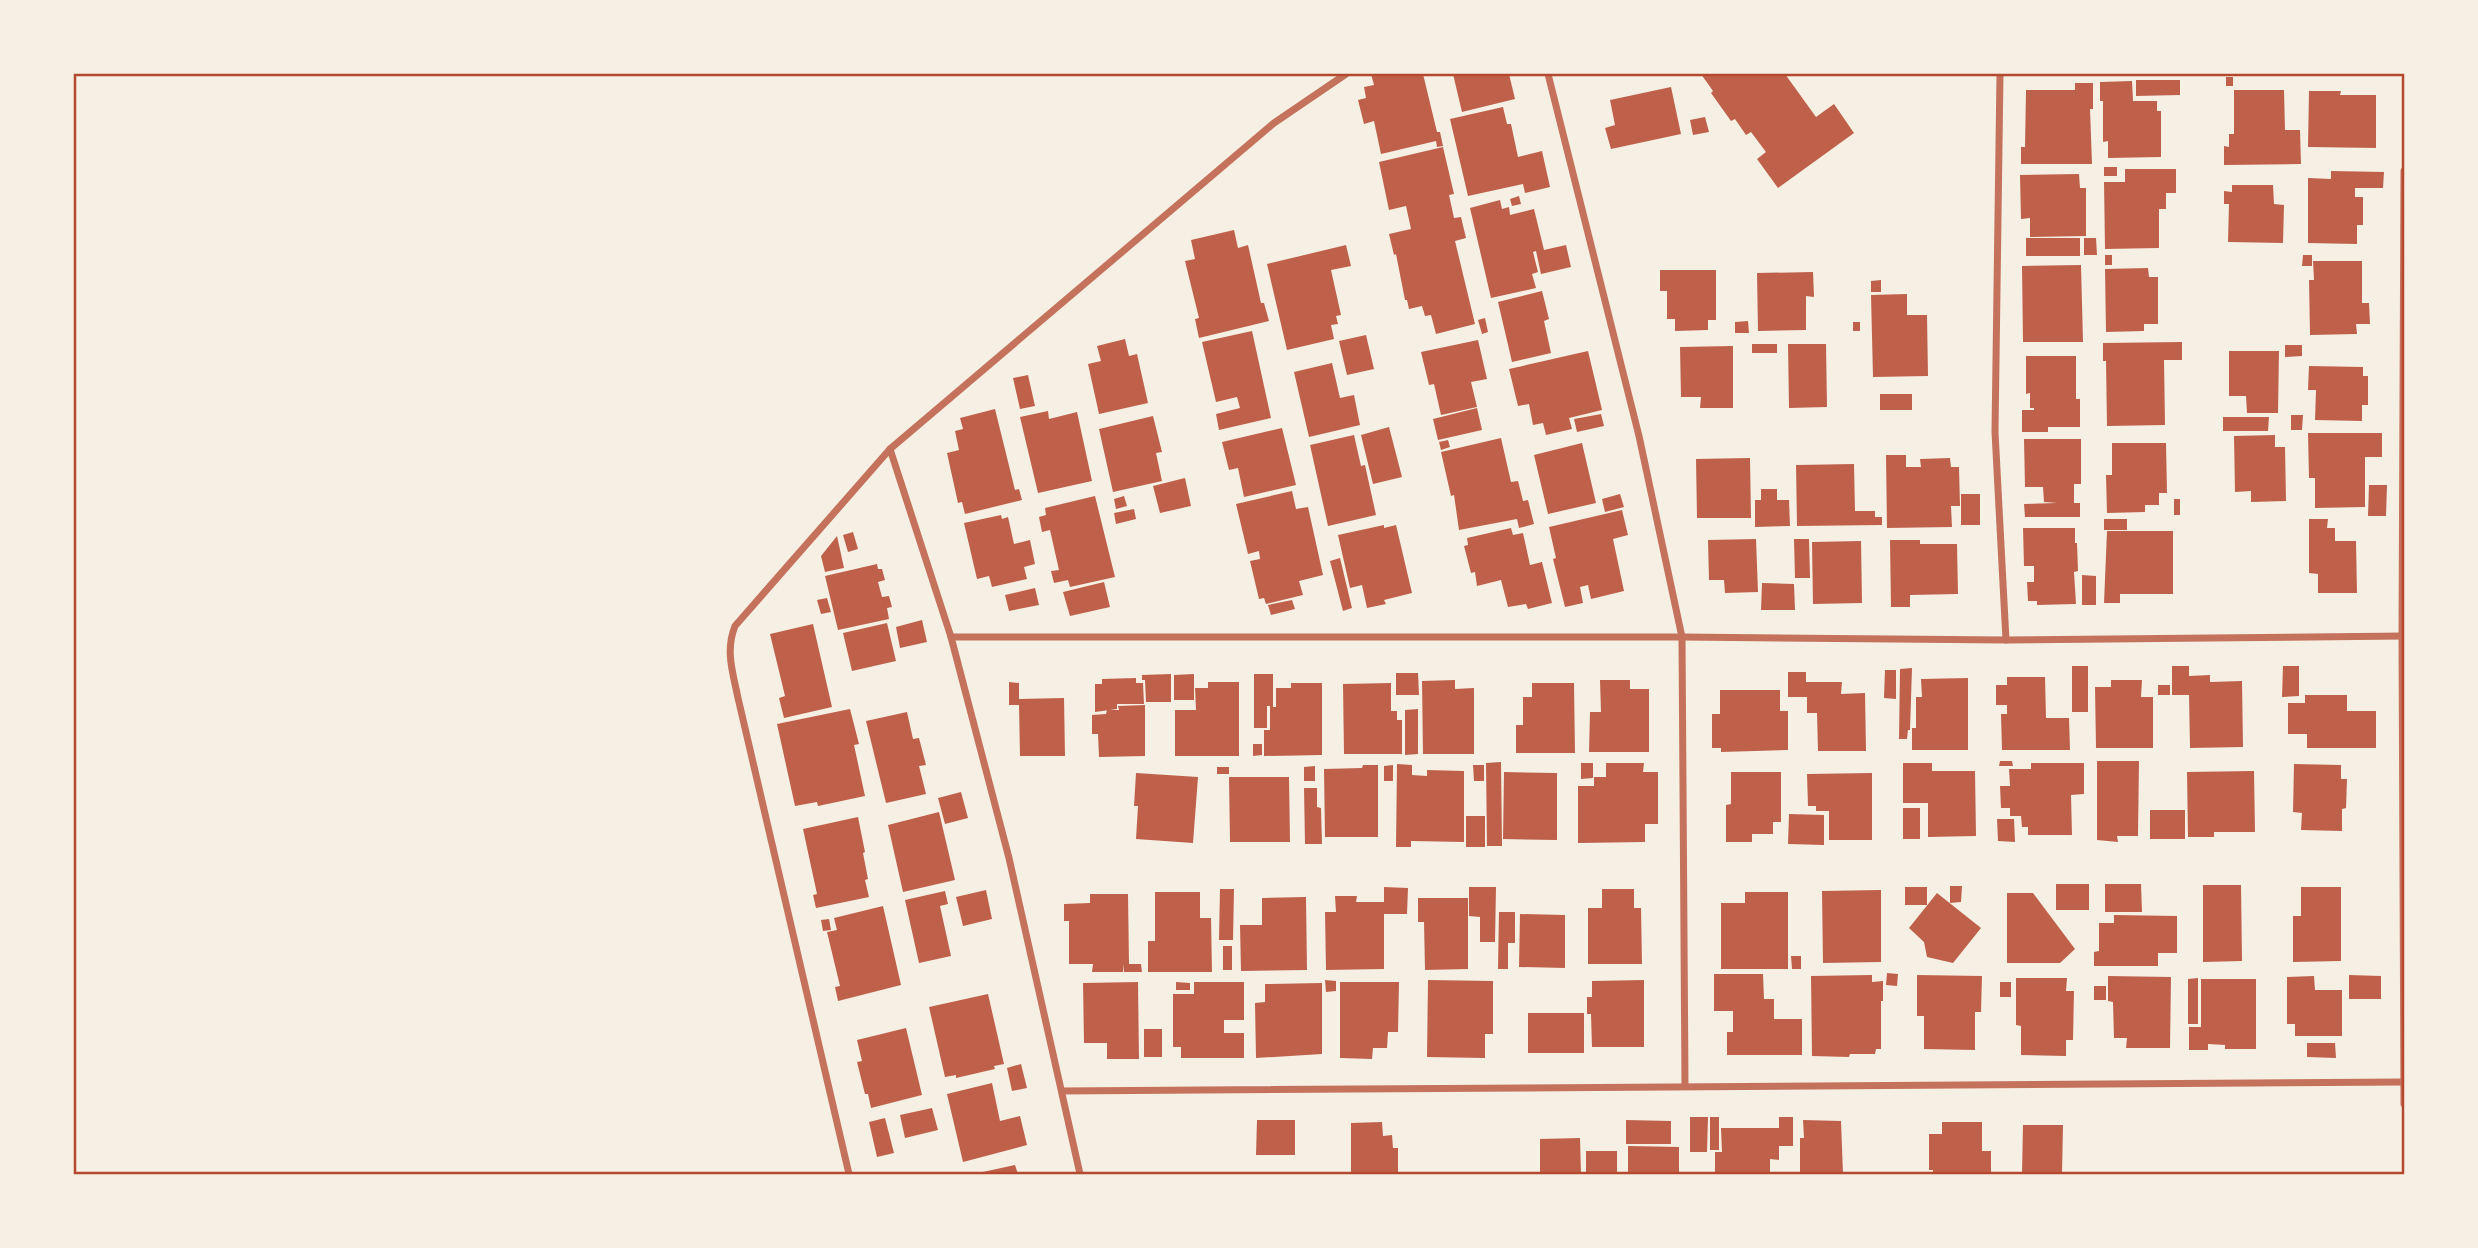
<svg xmlns="http://www.w3.org/2000/svg" width="2478" height="1248" font-family="'IBM Plex Serif',serif">
<rect width="100%" height="100%" fill="#f6efe4"/>
<!-- building -->
<g fill="#bf614a">
<path d="M1371,74h52l14,58h3l3,14 -6,1 -1,-6 -55,13 -7,-33 -10,3 -6,-24 8,-2 -2,-11 10,-2z"/>
<path d="M1453,74h56l6,25 -53,13z"/>
<path d="M1701,74h84l31,43 18,-13 20,29 -76,55 -21,-29 9,-7 -15,-20 -5,3 -11,-16 -4,2 -20,-28 2,-2z"/>
<rect x="2226" y="77" width="7" height="9"/>
<path d="M2136,80h44v15l-44,1z"/>
<path d="M2132,81l1,20h24v10h4v46l-53,1v-17l-5,1v-41h-3v-19z"/>
<path d="M2075,83h18v26h-3l2,55h-71v-17h4l1,-57h49z"/>
<path d="M1671,87l10,47 -70,15 -6,-21 10,-3 -5,-25z"/>
<path d="M2234,90h50l1,40h15l1,34 -77,1v-19l5,1v-13h5z"/>
<path d="M2309,91h32l-1,4h36v53l-68,-1z"/>
<path d="M1503,107l4,17h4l7,33 24,-6 8,36 -25,6 -2,-9 -55,12 -18,-77z"/>
<path d="M1705,117l4,15 -16,3 -3,-15z"/>
<path d="M1443,147l11,47 -5,1 5,23 7,-1 5,21 -11,3 20,83 -39,10 -5,-19 -6,1 -3,-10 -13,3 -2,-9h-2l-9,-46 -2,1 -5,-21 22,-5 -5,-23 -17,4 -10,-48z"/>
<rect x="2104" y="167" width="13" height="9"/>
<path d="M2125,169h51v24h-10v16h-7v39l-54,1 -1,-67h21z"/>
<path d="M2331,171l53,1 -1,16h-28v9h8v28h-6v19l-49,-1v-65l23,1z"/>
<path d="M2079,174l1,14h6v48l-56,1v-19l-9,1 -1,-44z"/>
<path d="M2232,185h41l1,19 10,1 -1,38 -55,-1 1,-38h-5v-13l8,1z"/>
<path d="M1519,196l2,8 -9,2 -2,-7z"/>
<path d="M1500,200l2,9 7,-2 1,8 24,-6 10,41 22,-5 5,22 -30,7 -5,-23 -3,1 5,20 -6,2 4,14 -45,10 -21,-90z"/>
<path d="M1234,230l4,18 10,-3 13,58h3l5,18 -70,17 -4,-19 4,-1 -14,-57 10,-2 -4,-19z"/>
<rect x="2026" y="238" width="54" height="18"/>
<path d="M2084,238h12l1,17h-13z"/>
<path d="M1346,245l5,21 -20,4 10,45 -5,1 2,8 -7,1 3,14 -47,11 -20,-86z"/>
<rect x="2105" y="255" width="7" height="10"/>
<path d="M2303,255h9v11h-10z"/>
<path d="M2313,261h49v42h7l1,21h-14l1,10 -47,1 -1,-55h5z"/>
<path d="M2081,265l2,77h-60l-1,-76z"/>
<path d="M2148,268l1,9h9v47h-14v7l-38,1 -1,-63z"/>
<path d="M1660,270h56v50h-8v10l-33,1v-12h-8v-28h-7z"/>
<path d="M1813,272l1,25 -8,-1v34l-48,1 -1,-58z"/>
<path d="M1881,280v12h-10v-11z"/>
<path d="M1542,291l7,28 -5,2 7,32 -39,9 -14,-60z"/>
<path d="M1907,294v21h20l1,61 -55,1 -2,-82z"/>
<path d="M1485,318l3,14 -6,2 -4,-14z"/>
<path d="M1748,321l1,12h-14v-11z"/>
<rect x="1853" y="322" width="7" height="9"/>
<path d="M1252,331l19,87 -52,12 -3,-16 24,-6 -3,-11 -21,5 -14,-60z"/>
<path d="M1366,335l8,34 -27,6 -8,-34z"/>
<path d="M1125,339l4,17 8,-2 11,49 -49,11 -11,-50 13,-3 -4,-15z"/>
<path d="M1478,340l9,39 -16,3 6,25 -36,8 -7,-31 -5,1 -8,-33z"/>
<path d="M2182,342v18h-18l1,65 -58,1 -1,-65h-3v-18z"/>
<rect x="1752" y="344" width="25" height="9"/>
<path d="M1788,344h38l1,63 -38,1z"/>
<path d="M2285,345h17v11l-17,1z"/>
<path d="M1733,346v62h-33l1,-11h-20l-1,-50z"/>
<path d="M1588,351l14,59 -33,8 3,11 -26,6 -3,-12 -10,2 -4,-21 -11,2 -9,-37z"/>
<path d="M2229,351h50l-1,62h-31l-1,-17h-17z"/>
<path d="M2026,356h50v43h4v28h-32v5h-26v-22h12v-2h-4v-15l-4,1z"/>
<path d="M1332,363l8,35 14,-3 6,30 -51,12 -15,-65z"/>
<path d="M2309,366l54,1v9h5v29h-6v16l-47,-1 1,-30h-8z"/>
<path d="M1028,375l7,31 -15,3 -7,-31z"/>
<rect x="1880" y="394" width="32" height="16"/>
<path d="M1477,408l5,22 -44,10 -5,-21z"/>
<path d="M995,409l20,81 4,-1 3,11 -57,14 -3,-12 -4,1 -11,-50 12,-3 -4,-19 8,-2 -3,-11z"/>
<path d="M1048,411l1,8 28,-7 15,69 -54,12 -18,-76z"/>
<path d="M1601,414l3,12 -27,6 -3,-13z"/>
<path d="M2291,415h12l-1,15h-11z"/>
<path d="M1153,416l9,36 -6,1 6,28 -49,11 -14,-63z"/>
<path d="M2223,417h46l-1,14h-45z"/>
<path d="M1389,427l13,50 -29,7 -12,-49z"/>
<path d="M1282,428l14,57 -52,12 -6,-29 -9,2 -7,-28z"/>
<path d="M2308,433h74v24h-17v50l-50,1v-30h-6z"/>
<path d="M1354,435l7,31 4,-1 11,50 -48,11 -18,-81z"/>
<path d="M2275,435v12h10l1,54 -35,1v-11l-16,1 -1,-56z"/>
<path d="M1501,438l10,44 7,-1 5,20 5,-1 6,24 -15,4 -2,-9 -58,11 -5,-35 -3,1 -10,-44z"/>
<path d="M2024,439h57v45h-7v19h6v14h-55l-1,-13 33,-1 -13,-1 -1,-15h-18z"/>
<path d="M1448,440l2,7 -9,3 -2,-8z"/>
<path d="M1582,443l14,60 -48,11 -14,-59z"/>
<path d="M2112,443h54l1,50h-8v12h-14v7l-38,1 -1,-38h6z"/>
<path d="M1886,455h20v12h15l-1,-8 30,-1 1,9h8l1,39h-9l1,21 -65,1z"/>
<path d="M1750,458l1,60h-54l-1,-59z"/>
<path d="M1854,464l1,47h20v6h7v8l-85,1 -1,-61z"/>
<path d="M1185,478l6,28 -31,7 -7,-27z"/>
<path d="M2369,485h18l-1,31h-18z"/>
<path d="M1761,489h16v11h12l1,26 -35,1v-27h6z"/>
<path d="M1292,491l4,18 12,-2 15,68 -24,6 4,14 -37,9 -2,-6 -5,1 -9,-38 10,-2 -1,-8 -11,3 -12,-50z"/>
<path d="M1620,494l4,13 -19,5 -3,-13z"/>
<rect x="1961" y="494" width="19" height="31"/>
<path d="M1095,496l20,81 -45,10 -2,-7 -14,3 -3,-12 8,-1 -9,-40 -8,2 -3,-15 7,-2 -1,-7z"/>
<path d="M1124,496l3,10 -11,3 -2,-10z"/>
<rect x="2174" y="499" width="6" height="16"/>
<path d="M1134,509l2,10 -20,5 -2,-11z"/>
<path d="M1622,510l6,25 -15,4 11,52 -33,8 -3,-14 -8,2 3,16 -18,4 -12,-48 3,-1 -7,-31z"/>
<path d="M1001,515l1,4 6,-2 6,27 16,-4 5,24 -11,3 3,12 -35,8 -3,-11 -12,3 -13,-56z"/>
<rect x="2104" y="519" width="23" height="11"/>
<path d="M2309,519h19l-1,9h8v13h21l1,52h-39v-19l-9,-1z"/>
<path d="M1384,525v3l12,-3 16,68 -28,7 2,4 -19,4 -5,-23 -12,3 -12,-53z"/>
<path d="M1511,528l2,7 10,-2 7,32 12,-3 10,41 -24,6 -2,-5 -18,3 -7,-27 -24,6 -2,-14 -4,1 -7,-27 4,-1 -1,-7z"/>
<path d="M2023,528h52v15h2l1,28 -4,1 2,32 -39,1v-4h-9l-1,-19h7v-16h-10z"/>
<path d="M2107,531h66v63h-53v9h-16z"/>
<path d="M853,532l5,17 -10,3 -5,-17z"/>
<path d="M837,536l7,32 -19,4 -4,-16z"/>
<path d="M1756,539l2,53 -33,1 -1,-13h-15l-1,-40z"/>
<path d="M1794,539h15l1,39h-15z"/>
<path d="M1890,540h30v4h37l1,50 -48,1v12h-19z"/>
<path d="M1861,541l1,62 -49,1 -1,-62z"/>
<path d="M1340,558l12,50 -9,3 -13,-50z"/>
<path d="M877,564l1,5h4l3,11 -7,2 4,15 7,-1 3,11 -5,1 2,11 -51,11 -13,-54z"/>
<path d="M2082,575l14,1v29h-14z"/>
<path d="M1104,582l6,25 -40,9 -7,-24z"/>
<path d="M1762,583l32,1 1,26h-34z"/>
<path d="M1035,588l4,17 -30,6 -4,-16z"/>
<path d="M827,598l4,14 -10,2 -4,-14z"/>
<path d="M1292,600l3,9 -24,6 -3,-10z"/>
<path d="M922,620l5,22 -27,6 -4,-21z"/>
<path d="M887,623l9,38 -44,10 -9,-38z"/>
<path d="M813,624l19,83 -48,11 -5,-20 6,-2 -15,-62z"/>
<rect x="2072" y="666" width="16" height="46"/>
<path d="M2172,666h17v10l21,-1v7l32,-1 1,66 -53,1 -1,-53h-17z"/>
<path d="M2283,666h16v30l-17,1z"/>
<path d="M1912,668l-2,62h-2l-1,9h-8l1,-70z"/>
<path d="M1885,670h11v29l-12,-1z"/>
<path d="M1788,672h18v10h36l-1,12 24,-1 1,58h-48l-1,-38h-10v-16h-19z"/>
<path d="M1396,673h22l1,22h-23z"/>
<path d="M1171,674v28h-25l-1,-22h-3v-5z"/>
<path d="M1194,674v26h-20v-25z"/>
<path d="M1254,674h19v33h3v-19h15v-5h31v72l-58,1v-26h6v-24h-3v22h-13z"/>
<path d="M2007,677h38l1,41h23l1,32h-68l-1,-36h6v-9h-11v-20h11z"/>
<path d="M1136,678v5h7l1,21h-27v5l-22,3v-28h7v-5z"/>
<path d="M1968,678v72h-56v-22h4v-31h6l-1,-18z"/>
<path d="M1455,680v9l19,-1v66h-51l-1,-73z"/>
<path d="M1600,680h30v9h19v63h-60l1,-40h11z"/>
<path d="M2111,680h31l-1,17h12v51h-57l-1,-61h16z"/>
<path d="M1009,682l10,1v16l45,-1 1,58h-45l-1,-51h-10z"/>
<path d="M1208,682h31v74h-64v-46h21l-1,-22h13z"/>
<path d="M1391,683v28h6v9h5v34h-58l-1,-70z"/>
<path d="M1532,683h42l1,70h-59v-28h7v-28h9z"/>
<rect x="2158" y="685" width="12" height="10"/>
<path d="M1720,690h60v21h8v39l-67,2v-4h-9v-34h8z"/>
<path d="M2305,695h42v16h29v37h-69v-14h-19v-31h17z"/>
<path d="M1145,705v51l-46,1 -1,-23h-6v-19l14,-1 1,-4h12l-1,-4z"/>
<path d="M850,709l9,35 -5,1 11,51 -47,10 -1,-4 -22,4 -18,-82z"/>
<path d="M1418,709v45l-13,1v-45z"/>
<path d="M907,712l6,27 6,-1 7,27 -7,1 7,28 -40,9 -20,-82z"/>
<path d="M1253,744h9v11l-9,1z"/>
<path d="M2000,761h12l1,5h-14z"/>
<path d="M2097,761h42l-1,75h-21l1,6 -21,-2z"/>
<path d="M1501,762l1,84h-15l-1,-83z"/>
<path d="M1581,763h12v15l-12,1z"/>
<path d="M1606,763h38l-1,9h15v52h-13v18l-67,1v-57h16v-9h12z"/>
<path d="M1903,763h29v8h43l1,65 -48,1v-34h-25z"/>
<path d="M2031,763h53v31l-13,1 1,40h-44v-8h-6l-1,-11h-11v-8h-9l-1,-22h10l-1,-17h22z"/>
<path d="M1397,764l15,1v10l15,1v-6l37,1v71l-53,-1v6h-15z"/>
<path d="M2294,764l47,1v14h6l-1,29 -4,1v22l-41,-1 1,-17 -9,-1z"/>
<path d="M1363,765h15v72h-53l-1,-68 38,-1z"/>
<path d="M1393,765v16h-9v-15z"/>
<path d="M1473,765h11v16h-10z"/>
<path d="M1315,766v15h-11v-14z"/>
<rect x="1217" y="767" width="12" height="7"/>
<path d="M2254,771l1,61h-41v5h-26l-1,-65z"/>
<path d="M1504,772l53,1v67l-54,-1z"/>
<path d="M1731,772h50v50h-8v12h-21v8h-26v-37l5,-1z"/>
<path d="M1136,773l62,4 -5,66 -57,-4 2,-33h-4z"/>
<path d="M1872,773v67h-43v-29h-13v-5h-8l-1,-32z"/>
<path d="M1229,777h60l1,65h-60z"/>
<path d="M1304,788h13v19l4,1 1,36h-17z"/>
<path d="M961,792l7,26 -23,6 -7,-26z"/>
<rect x="1903" y="808" width="17" height="31"/>
<rect x="2150" y="810" width="35" height="29"/>
<path d="M939,812l16,68 -52,12 -15,-67z"/>
<path d="M1789,814l35,1v30l-36,-1z"/>
<rect x="1466" y="816" width="19" height="31"/>
<path d="M858,817l7,35 -2,1 5,26 -3,1 4,17 -53,11 -3,-13 4,-1 -14,-65z"/>
<path d="M1997,819h17l1,23 -17,-1z"/>
<rect x="2056" y="884" width="33" height="26"/>
<path d="M2105,884h36l1,28h-37z"/>
<path d="M2203,885h38l1,76 -39,1z"/>
<path d="M1950,886h12l-1,16 -11,1z"/>
<path d="M1384,887l24,1 -1,26h-23v55l-58,1 -1,-58h11l-1,-16h22l-1,6h28z"/>
<path d="M1469,887h27l-1,55h-15v-25l-11,-1z"/>
<rect x="1905" y="887" width="22" height="18"/>
<path d="M2301,887h40v74l-48,1v-46h8z"/>
<path d="M1220,889h14l-1,51h-14z"/>
<path d="M1602,889h32v19h7l1,56h-54v-56h14z"/>
<path d="M986,890l6,29 -29,7 -7,-29z"/>
<path d="M1881,890v72l-58,1 -1,-72z"/>
<path d="M945,891l3,13 -8,2 11,50 -32,7 -14,-63z"/>
<path d="M1155,892h45v26h11l1,54h-64v-31h7z"/>
<path d="M1745,892h43v77h-67v-66h24z"/>
<path d="M1937,893l44,35 -28,35 -26,-6 -3,-15 -15,-14z"/>
<path d="M2007,893h26l42,56 -15,14h-53z"/>
<path d="M1090,894h38l1,70h12l1,8h-18v-8l-1,8h-31l1,-8h-24v-43h-5v-17l26,-1z"/>
<path d="M1306,897l1,73 -66,1 -1,-46h22v-27z"/>
<path d="M1418,898h50v71l-43,1 -1,-48h-6z"/>
<path d="M883,906l18,79 -63,16 -3,-14 5,-1 -13,-54 10,-2 -3,-12z"/>
<path d="M1499,912h16v31h-7v26h-10z"/>
<path d="M1520,914l45,1v53l-46,-1z"/>
<path d="M2114,915l63,1v37h-19v13h-64v-14l5,-1v-28h15z"/>
<path d="M829,919l2,11 -8,1 -2,-11z"/>
<rect x="1223" y="946" width="9" height="24"/>
<path d="M1791,956h10v13h-9z"/>
<path d="M1887,973l11,1 -1,12 -11,-1z"/>
<path d="M1714,974h49l1,25h10v20h28v36h-75v-23h6v-21h-19z"/>
<path d="M1872,975v7l11,-1v20h-2v48h-5l-1,5h-25l-1,3 -37,-1 -1,-80z"/>
<path d="M1917,975l65,1 -1,36h-6v38l-51,-1v-33h-7z"/>
<path d="M2349,975l32,1v23h-32z"/>
<path d="M2108,976l63,1 -1,71h-44l1,-10h-13l-1,-36 -5,-1z"/>
<path d="M2314,976l1,14h27v46h-47v-12h-8v-47z"/>
<path d="M2016,978h51l-1,13h8l-1,49h-7v16l-45,-1v-29l-5,-1z"/>
<path d="M2198,978v46h-10v-45z"/>
<path d="M2201,979h55v70h-31v-4l-17,-1v6h-19v-23h12z"/>
<path d="M1325,980l11,1v10l-10,1z"/>
<path d="M1428,980l65,1v53h-8v24l-58,-1z"/>
<path d="M1644,980v67h-52l-1,-33h-4v-17h5v-16z"/>
<path d="M1138,982l1,77h-32v-16h-23l-1,-60z"/>
<path d="M1176,982l14,1v7h-14z"/>
<path d="M1194,982h50v38h-20v13h20v25h-63v-11h-8v-53h21z"/>
<path d="M1340,982h59l-1,50h-10l-1,16h-14l-1,11 -32,-1z"/>
<rect x="2000" y="982" width="11" height="15"/>
<path d="M1322,983v71l-66,4 -1,-55 10,-1v-18z"/>
<rect x="2094" y="986" width="12" height="14"/>
<path d="M988,994l16,70 -10,2 1,3 -39,9v-3l-11,2 -16,-70z"/>
<rect x="1528" y="1013" width="56" height="40"/>
<path d="M906,1028l16,67 -51,13 -3,-14h-3l-8,-32 5,-1 -5,-21z"/>
<rect x="1144" y="1029" width="18" height="28"/>
<path d="M2307,1043h28l1,15 -29,-1z"/>
<path d="M1021,1064l6,24 -15,3 -5,-23z"/>
<path d="M992,1083l8,38 20,-5 7,29 -64,17 -16,-68z"/>
<path d="M932,1108l6,22 -33,8 -5,-23z"/>
<path d="M1690,1117h18l-1,35h-17z"/>
<rect x="1710" y="1117" width="9" height="33"/>
<path d="M1779,1117h14v29h-14v14l-9,-1v15h-55v-22h7l-1,-24h58z"/>
<path d="M885,1118l9,35 -17,4 -8,-35z"/>
<path d="M1257,1120h38v35h-39z"/>
<path d="M1626,1120l45,1v23h-45z"/>
<path d="M1803,1120l38,1 2,53h-43v-36h4z"/>
<path d="M1382,1122l1,14 9,-1 1,13h5v26h-47v-51z"/>
<path d="M1942,1122h40v29h9v23h-58v-4h-4v-36h13z"/>
<path d="M2023,1125h40l-1,49h-40z"/>
<path d="M1580,1138l1,36h-41v-35z"/>
<path d="M1628,1146l51,1v27h-51z"/>
<rect x="1586" y="1151" width="31" height="23"/>
<path d="M1015,1165l3,9h-40v-1z"/>
</g>
<g fill="none" stroke-linecap="round" stroke-linejoin="round">
<!-- minor -->
<g stroke="#c5725c" stroke-width="7">
<path d="M1548,74l91,362 43,201 3,449"/>
<path d="M2000,74l-5,358 11,208"/>
<path d="M2404,171l-2,465 2,468"/>
<path d="M890,449l61,188 58,221 71,316"/>
<path d="M951,637h731l324,3 398,-4"/>
<path d="M1062,1091c447,-3 894,-8 1342,-9"/>
<path d="M849,1174l-111,-476c-5,-25 -13,-47 -3,-72l155,-177 384,-326 72,-49"/>
</g>
</g>
<!-- border -->
<rect width="2478" height="1248" fill="none" stroke="#f6efe4" stroke-width="150"/>
<rect x="75" y="75" width="2328" height="1098" fill="none" stroke="#b5482f" stroke-width="2.5"/>
</svg>
